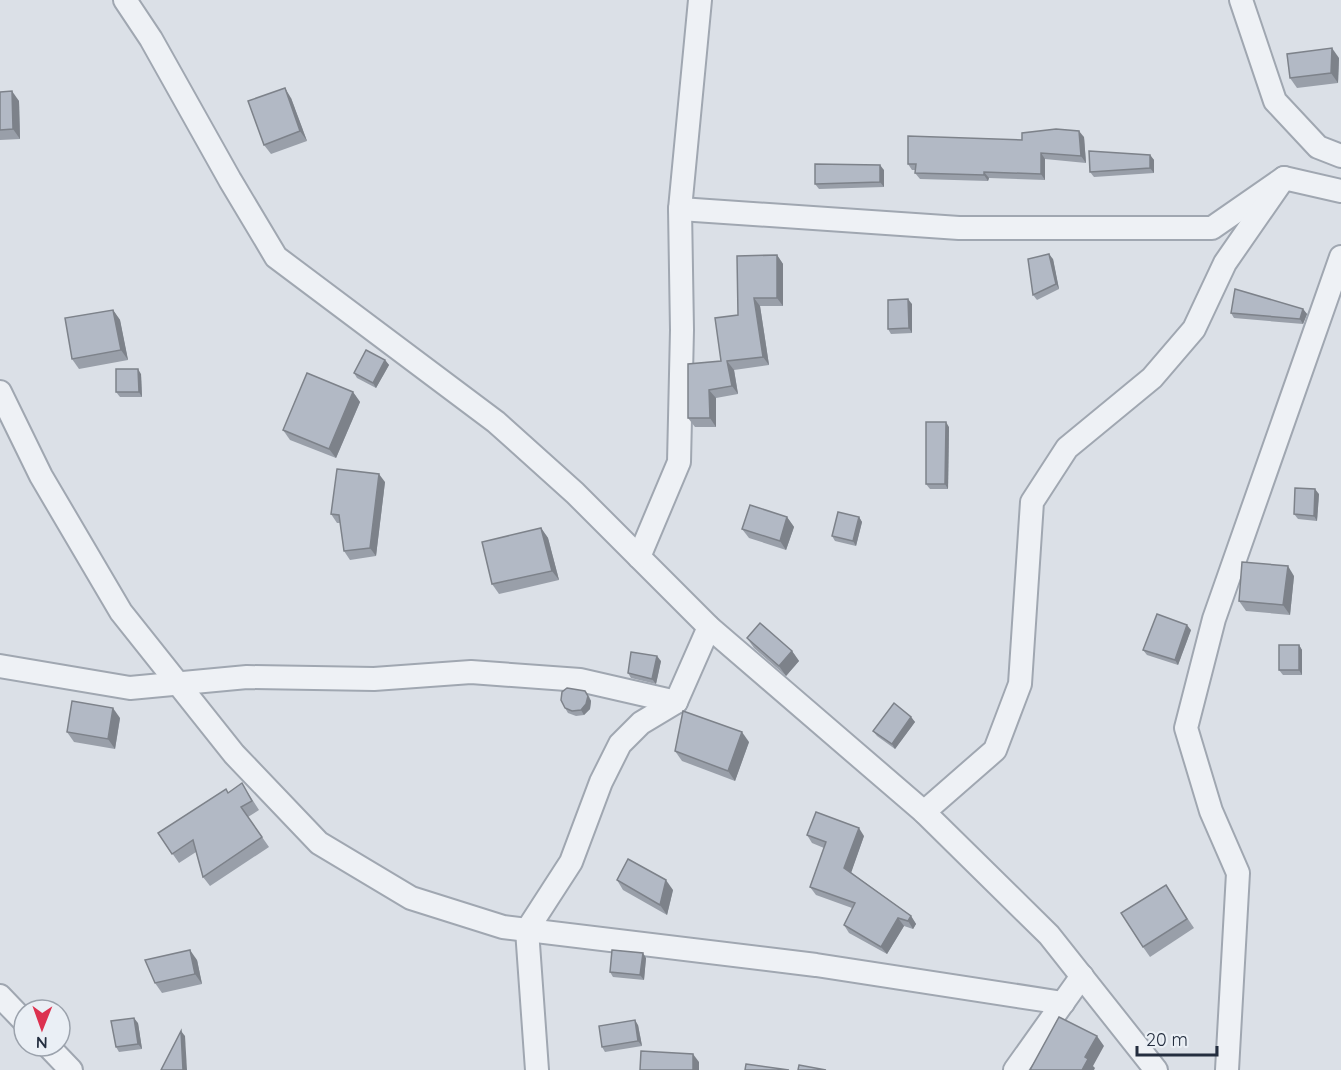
<svg xmlns="http://www.w3.org/2000/svg" width="1341" height="1070" font-family="Quicksand,sans-serif">
<rect width="100%" height="100%" fill="#dbe0e7"/>
<g fill="none" stroke-linecap="round" stroke-linejoin="round">
<!-- minor casing -->
<g stroke="#a0a7b1" stroke-width="26">
<g id="minor">
<path d="M125,0l26,39 79,141 46,77 220,165 79,71 134,134 215,185 125,123 107,135"/>
<path d="M1241,0l34,101 43,46 23,9"/>
<path d="M680,209l279,19h253l72,-50 57,13"/>
<path d="M0,392l41,84 80,136 113,142 85,89 92,55 92,29 313,38 247,38"/>
<path d="M639,557l40,-95 3,-132 -2,-121 20,-209"/>
<path d="M0,666l130,22 117,-11 127,2 97,-7 109,8 96,22"/>
<path d="M924,812l71,-62 25,-66 12,-182 35,-54 85,-70 42,-49 31,-66 59,-85"/>
<path d="M0,996l24,25"/>
<path d="M48,1046l23,24"/>
<path d="M537,1070l-10,-140 44,-68 30,-80 19,-38 21,-21 35,-21 33,-75"/>
<path d="M1015,1070l67,-94"/>
<path d="M1227,1070l11,-197 -27,-62 -25,-83 28,-109 127,-362"/>
</g>
</g>
<!-- minor -->
<use href="#minor" stroke="#eef1f5" stroke-width="22"/>
</g>
<!-- wall -->
<g fill="#999fa9">
<path d="M1339,58l-1,25 -41,5 -7,-10z"/>
<path d="M0,92l19,9 1,38 -20,1z"/>
<path d="M291,98l16,43 -36,13 -7,-9z"/>
<path d="M1084,137l2,26 -41,-4v21l-56,-2 -1,3 -68,-2 -5,-6 1,-3h-4l-4,-6 114,-24z"/>
<path d="M1150,155l4,5v13l-60,4 -4,-5z"/>
<path d="M884,170v17l-65,2 -4,-5z"/>
<path d="M777,255l6,9v42h-23l9,59 -35,5 4,24 -22,4v29h-21l-7,-9 33,-57 17,-46z"/>
<path d="M1053,259l6,30 -22,11 -4,-5z"/>
<path d="M912,304v29l-21,1 -3,-5z"/>
<path d="M1303,309l4,5 -4,10 -69,-6 -3,-5z"/>
<path d="M113,310l7,10 8,40 -49,9 -7,-10z"/>
<path d="M385,360l4,5 -13,23 -19,-10 -3,-5z"/>
<path d="M141,374l1,23h-22l-4,-5z"/>
<path d="M353,392l7,10 -24,56 -46,-18 -7,-10z"/>
<path d="M949,427l-1,62h-18l-4,-5z"/>
<path d="M385,482l-9,74 -26,4 -6,-9 -4,-28h-3l-6,-9z"/>
<path d="M1319,494l-2,27 -19,-2 -4,-5z"/>
<path d="M787,517l7,10 -8,23 -37,-12 -7,-9z"/>
<path d="M859,517l3,5 -6,24 -21,-5 -3,-5z"/>
<path d="M541,528l7,10 11,42 -60,14 -7,-10z"/>
<path d="M1294,576l-4,39 -44,-4 -7,-10z"/>
<path d="M1191,630l-13,35 -31,-10 -4,-5z"/>
<path d="M747,638l45,13 7,10 -13,15 -32,-28z"/>
<path d="M1299,645l3,5v25h-19l-4,-5z"/>
<path d="M661,661l-5,23 -25,-6 -3,-5z"/>
<path d="M589,696l2,5 -1,8 -6,6 -8,1 -8,-3 -3,-5z"/>
<path d="M911,717l4,5 -20,27 -18,-13 -4,-5z"/>
<path d="M120,718l-5,31 -41,-7 -7,-10z"/>
<path d="M749,742l-14,39 -53,-20 -7,-10z"/>
<path d="M228,793h20l11,17 -11,7 21,30 -59,39 -7,-9 -7,-25 -17,11 -21,-30z"/>
<path d="M807,835l57,1 -13,36 60,44 5,8 -3,5 -9,-3 -17,28 -38,-21 -5,-8 8,-17 -36,-13 -6,-8 14,-39 -12,-5z"/>
<path d="M617,880l56,10 -6,25 -44,-25z"/>
<path d="M1172,895l22,33 -44,29 -7,-10z"/>
<path d="M646,958l-2,22 -31,-3 -3,-5z"/>
<path d="M197,960l5,24 -40,9 -7,-10z"/>
<path d="M138,1023l4,26 -23,3 -3,-5z"/>
<path d="M638,1025l4,21 -37,6 -3,-5z"/>
</g>
<!-- shaded-wall -->
<g fill="#7d828a">
<path d="M1332,48l7,10 -1,25 -7,-10z"/>
<path d="M285,88l6,10 16,43 -7,-10z"/>
<path d="M12,91l7,10 1,38 -7,-10z"/>
<path d="M1079,131l5,6 2,26 -5,-7z"/>
<path d="M1041,153l4,6v21l-4,-6z"/>
<path d="M1150,155l4,5v13l-4,-5z"/>
<path d="M880,165l4,5v17l-4,-5z"/>
<path d="M984,172l5,6 -1,3 -4,-6z"/>
<path d="M1049,254l4,5 6,30 -3,-5z"/>
<path d="M777,255l6,9v42l-6,-8z"/>
<path d="M754,298l6,8 9,59 -6,-8z"/>
<path d="M908,299l4,5v29l-3,-5z"/>
<path d="M1303,309l4,5 -4,10 -3,-5z"/>
<path d="M113,310l7,10 8,40 -7,-10z"/>
<path d="M385,360l4,5 -13,23 -3,-5z"/>
<path d="M727,361l7,9 4,24 -6,-8z"/>
<path d="M138,369l3,5 1,23 -3,-5z"/>
<path d="M709,390l7,8v29l-6,-9z"/>
<path d="M353,392l7,10 -24,56 -7,-9z"/>
<path d="M946,422l3,5 -1,62 -3,-5z"/>
<path d="M379,474l6,8 -9,74 -6,-8z"/>
<path d="M1315,489l4,5 -2,27 -3,-5z"/>
<path d="M787,517l7,10 -8,23 -6,-9z"/>
<path d="M859,517l3,5 -6,24 -3,-5z"/>
<path d="M541,528l7,10 11,42 -7,-9z"/>
<path d="M1288,566l6,10 -4,39 -7,-10z"/>
<path d="M1187,625l4,5 -13,35 -3,-5z"/>
<path d="M1299,645l3,5v25l-3,-5z"/>
<path d="M792,651l7,10 -13,15 -7,-10z"/>
<path d="M657,656l4,5 -5,23 -4,-5z"/>
<path d="M585,691l6,10 -1,8 -6,6 -3,-5z"/>
<path d="M113,708l7,10 -5,31 -7,-10z"/>
<path d="M911,717l4,5 -20,27 -3,-5z"/>
<path d="M742,732l7,10 -14,39 -7,-10z"/>
<path d="M859,828l5,8 -14,40 -6,-8z"/>
<path d="M666,880l7,10 -6,25 -7,-10z"/>
<path d="M911,916l5,8 -3,5 -5,-8z"/>
<path d="M898,918l6,8 -17,28 -6,-7z"/>
<path d="M190,950l7,10 5,24 -7,-10z"/>
<path d="M643,953l3,5 -2,22 -4,-5z"/>
<path d="M134,1018l4,5 4,26 -4,-5z"/>
<path d="M635,1020l3,5 4,21 -4,-5z"/>
<path d="M181,1031l4,5 2,34h-4z"/>
<path d="M1097,1036l7,10 -11,20 2,2 -1,2h-12l3,-13z"/>
<path d="M693,1054l6,8v8h-6z"/>
</g>
<!-- building -->
<g fill="#b2b9c5" stroke="#7d828a" stroke-width="1.5">
<path d="M1332,48l-1,25 -41,5 -3,-24z"/>
<path d="M285,88l15,43 -36,14 -16,-44z"/>
<path d="M12,91l1,38 -13,1v-38z"/>
<path d="M1056,129l23,2 2,25 -40,-3v21l-57,-2v3l-69,-2 1,-9h-8v-28l114,4v-7z"/>
<path d="M1089,151l61,4v13l-60,4z"/>
<path d="M815,164l65,1v17l-65,2z"/>
<path d="M1049,254l7,30 -23,11 -5,-36z"/>
<path d="M777,255v43h-23l9,59 -36,4 5,25 -23,4 1,28h-22v-54l33,-3 -6,-43 23,-3 -1,-59z"/>
<path d="M1235,289l68,20 -3,10 -69,-6z"/>
<path d="M908,299l1,29 -21,1v-29z"/>
<path d="M113,310l8,40 -49,9 -7,-41z"/>
<path d="M366,350l19,10 -12,23 -19,-10z"/>
<path d="M116,369h22l1,23h-23z"/>
<path d="M307,373l46,19 -24,57 -46,-19z"/>
<path d="M926,422h20l-1,62h-19z"/>
<path d="M337,469l42,5 -9,74 -26,3 -5,-36 -8,-1z"/>
<path d="M1295,488l20,1 -1,27 -20,-2z"/>
<path d="M750,505l37,12 -7,24 -38,-12z"/>
<path d="M838,512l21,5 -6,24 -21,-5z"/>
<path d="M541,528l11,43 -60,13 -10,-42z"/>
<path d="M1242,562l46,4 -5,39 -44,-4z"/>
<path d="M1157,614l30,11 -12,35 -32,-10z"/>
<path d="M760,623l32,28 -13,15 -32,-28z"/>
<rect x="1279" y="645" width="20" height="25"/>
<path d="M631,652l26,4 -5,23 -24,-6z"/>
<path d="M567,688l18,3 3,5 -2,8 -5,6 -9,1 -7,-3 -4,-8 1,-8z"/>
<path d="M72,701l41,7 -5,31 -41,-7z"/>
<path d="M894,703l17,14 -19,27 -19,-13z"/>
<path d="M683,711l59,21 -14,39 -53,-20z"/>
<path d="M242,783l10,18 -11,6 21,30 -59,40 -10,-37 -21,14 -14,-21 68,-44 2,4z"/>
<path d="M816,812l43,16 -15,40 67,48 -3,5 -10,-3 -17,29 -37,-22 11,-22 -45,-16 16,-45 -19,-7z"/>
<path d="M628,859l38,21 -6,25 -43,-25z"/>
<path d="M1166,885l21,34 -44,28 -22,-34z"/>
<path d="M190,950l5,24 -40,9 -10,-23z"/>
<path d="M612,950l31,3 -3,22 -30,-3z"/>
<path d="M1059,1017l38,19 -12,21 3,2 -6,11h-52z"/>
<path d="M134,1018l4,26 -22,3 -5,-26z"/>
<path d="M635,1020l3,21 -36,6 -3,-21z"/>
<path d="M181,1031l2,39h-22z"/>
<path d="M641,1051l52,3v16h-53z"/>
<path d="M746,1064l43,6h-44z"/>
<path d="M799,1065l27,5h-28z"/>
</g>
<!-- north arrow -->
<g transform="translate(42 1028) rotate(181)"><circle r="28" fill="#eaeff5" stroke="#9ba2ac" stroke-width="1.5"/>
<path d="M0-4.5L10 22L0 15L-10 22Z" fill="#dc314f"/>
<text y="-9" font-size="16" font-weight="bold" text-anchor="middle" fill="#242e3f">N</text>
</g>
<!-- scale -->
<path d="M1137 1046v9h80v-9" fill="none" stroke="#242e3f" stroke-width="3"/>
<text x="1146" y="1046" font-size="18" fill="#242e3f" stroke="#eaeff5" stroke-width="4.5" paint-order="stroke">20 m</text>
</svg>
